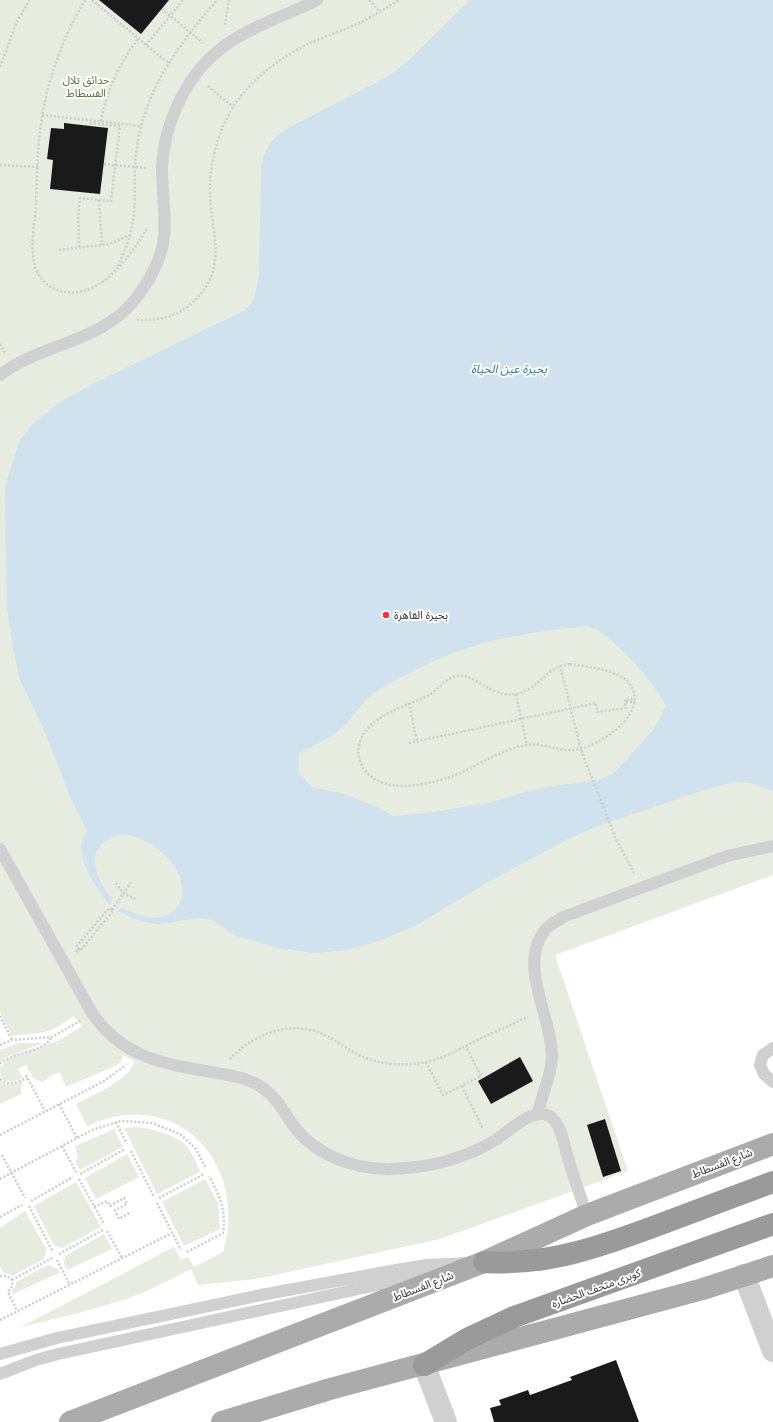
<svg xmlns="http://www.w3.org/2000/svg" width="773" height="1422" font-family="'Golos Text','Noto Sans Arabic',sans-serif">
<rect width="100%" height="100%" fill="#fff"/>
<!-- green -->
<g fill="#e6ecdf">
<path d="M0,0h773v875l-218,80 73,216 -188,68 -184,40 -58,6 -7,-16c-20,10 -40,21 -62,29 -35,12 -71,20 -108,29l153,-80 7,13 7,-3 6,10 29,-15c27,-89 -48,-168 -136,-126l-11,-22c20,-11 50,-21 59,-43l-12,-6 -2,7 -4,3 -51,22 -6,-15 -11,4v2l-7,4 -9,-4 -7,-13 -8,4 5,9c-13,5 -23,7 -23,-10l8,-9 54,-20 20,-13 -8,-10c-27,20 -31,16 -62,20l-12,-23z"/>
<path d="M19,1043h25l-38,14 -6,5v-12z"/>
<path d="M24,1081l-3,6v7l-21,10v-22l8,3z"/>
<path d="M137,1127c16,2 42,8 52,22 5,7 8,16 11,23l-43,22 -33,-66z"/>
<path d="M114,1129l9,18 -43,23 -5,-8 3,-4 -3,-12z"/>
<path d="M127,1154l12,23 -43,22 -11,-21z"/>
<path d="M205,1179l13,24 2,26 -36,17 -22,-44z"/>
<path d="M76,1182l25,45 -39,21 -8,-3 -20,-39z"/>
<path d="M25,1211l21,38 -2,10 -32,17 -9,-4 -3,-6v-38z"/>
<path d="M104,1234l8,15 -45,21 -3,-6 1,-8z"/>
<path d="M48,1265l10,4 1,4 -46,21 -1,-4 3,-2 1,-6z"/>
</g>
<!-- water -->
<path fill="#cfe2ee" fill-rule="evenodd" d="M470,0h303v791l-22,-8 -16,-1 -31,8 -101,34 -33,14 -80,43 -73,44 -38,16 -32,9 -33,3 -36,-5 -44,-13 -21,-15 -15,-2 -39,6 -19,-3 -22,-10 3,-4c63,36 86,-30 28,-64 -9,-5 -22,-10 -32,-7 -35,9 -22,45 -4,63l-4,5c-13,-17 -39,-53 -22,-73l-16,-32 -28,-71 -23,-48 -6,-26 -7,-47 -2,-103 1,-21 9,-28 5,-15 14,-17 23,-19 34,-19 154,-75 8,-9 6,-24 2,-108c4,-22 9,-29 27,-41l99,-51 22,-17zM586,626c5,2 10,3 14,6 21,14 56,52 66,74l-12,23 -40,44 -14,7 -40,5 -32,6 -36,11 -58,10 -41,4 -18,-10 -34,-13 -27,-5 -15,-14v-21c17,-8 36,-17 49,-31 8,-9 16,-23 26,-29 33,-21 73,-40 110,-50 33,-9 68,-13 102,-17z"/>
<!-- building -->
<g fill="#1a1a1a">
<path d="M99,0h70l-28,34z"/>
<path d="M64,123l44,5 -8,66 -50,-5 3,-29 -6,-1 4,-31 13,1z"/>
<path d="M520,1057l13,24 -42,23 -13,-23z"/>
<path d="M605,1119l16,52 -18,6 -16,-52z"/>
<path d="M616,1360l23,62h-145l-4,-14 11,-3 -2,-5 29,-10 2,5 42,-15 -2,-3z"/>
</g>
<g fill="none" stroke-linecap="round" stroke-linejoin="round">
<!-- path -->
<g stroke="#cdcdcd" stroke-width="2.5" stroke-dasharray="2 2" stroke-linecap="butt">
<path d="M85,0c-24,40 -39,84 -45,131 -3,24 -3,49 -4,73 -1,18 -6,40 -2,58 2,11 10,23 21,27 41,17 75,-32 93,-62"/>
<path d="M92,0l76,63"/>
<path d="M369,0l11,12"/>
<path d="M162,9l41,34"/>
<path d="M225,25l4,-25"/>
<path d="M146,45l37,-45"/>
<path d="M0,67l16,-43 13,-24"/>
<path d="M208,86l25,21"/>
<path d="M42,115l100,11"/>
<path d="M101,121c6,-31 18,-57 37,-82"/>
<path d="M104,164l42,4"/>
<path d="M0,165l38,2"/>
<path d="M99,200l3,45"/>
<path d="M79,247l-1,-32 2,-17 31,3 9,-75 -30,-3"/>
<path d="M59,250l50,-6 21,-9"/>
<path d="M118,266c5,-13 12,-26 14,-40 5,-23 1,-49 4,-73 8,-63 41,-106 81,-153"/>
<path d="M137,320c19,1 40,-3 54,-16 41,-37 18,-72 19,-119 1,-26 9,-56 23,-78 16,-25 45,-48 71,-61 20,-10 42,-16 61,-26 12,-6 23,-13 34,-20"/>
<path d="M0,344l5,9"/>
<path d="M570,664c20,3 58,6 64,28 7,28 -39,57 -62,58 -16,1 -30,-8 -46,-5 -22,4 -41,16 -61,26 -29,13 -89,30 -105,-10 -4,-12 0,-24 8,-33 16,-17 39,-22 59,-32 10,-5 18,-18 30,-20 19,-3 33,22 59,18 23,-4 28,-27 54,-30z"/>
<path d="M560,665l21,85 34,87 19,36"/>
<path d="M516,694l11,51"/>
<path d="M626,702h9"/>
<path d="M409,703l8,38"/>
<path d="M409,743l187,-40 1,9 29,-4 -1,-9h10"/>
<path d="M116,883l7,10 14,7"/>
<path d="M112,910l20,-29"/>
<path d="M76,952l3,-3 1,2 33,-40 -4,-3 -33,39 3,2"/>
<path d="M0,1016l12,24"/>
<path d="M0,1045l12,-5 40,-3 28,-16"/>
<path d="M230,1059c26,-27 64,-41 99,-22 14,8 27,19 43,23 12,4 26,5 39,4 26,-1 47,-14 70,-26 16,-7 32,-14 47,-21"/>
<path d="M426,1062l17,33 38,-19 -15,-29"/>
<path d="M0,1064c13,-13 42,-10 52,-27"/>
<path d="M26,1075l19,36"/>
<path d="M0,1079c8,8 18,3 27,-1"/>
<path d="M462,1086l21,43"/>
<path d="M59,1104l18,34"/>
<path d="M116,1122l11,22"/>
<path d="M0,1135l104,-54 22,-16"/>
<path d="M62,1146l14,26"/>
<path d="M131,1151l23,46"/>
<path d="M2,1155l23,43"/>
<path d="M80,1174l45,-25"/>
<path d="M0,1179l92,-49 29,-9 31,2 28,11 16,15 10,20"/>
<path d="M79,1179l25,45"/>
<path d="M159,1198l45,-24"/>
<path d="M31,1201l42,-24"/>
<path d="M157,1203l24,47"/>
<path d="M29,1206l24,46"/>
<path d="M94,1207l13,-6 3,5 14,-8 3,6 -12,6 4,9 12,-7"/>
<path d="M0,1217l22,-12"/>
<path d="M107,1231l15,27"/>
<path d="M187,1252l36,-19c3,-25 -3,-36 -14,-57"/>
<path d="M59,1254l44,-24"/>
<path d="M57,1260l13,25"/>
<path d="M0,1276h7l5,4v7l-4,5 9,19"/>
<path d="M12,1280l40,-22"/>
<path d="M0,1320l172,-87"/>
</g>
<!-- lane -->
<g stroke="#d0d0d0" stroke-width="12">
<path d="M0,375c42,-32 104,-33 137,-78 12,-16 25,-39 27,-60 2,-23 -2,-46 -2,-69 1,-38 20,-83 47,-109 30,-30 71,-40 108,-59"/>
<path d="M0,849l92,164c30,44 71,51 120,59 17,3 37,6 51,16 14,10 21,24 30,37 21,29 59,44 95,44 36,0 78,-10 109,-30 12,-8 36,-32 52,-23 4,2 8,8 10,12 4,9 6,20 9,30 6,20 12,38 19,57"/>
<path d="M773,1048l-10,7 -3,10 4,9 9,8"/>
<path d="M538,1114c3,-19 13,-36 14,-56 1,-40 -36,-94 -6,-129 4,-5 12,-8 17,-12l164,-61 46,-10"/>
<path d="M0,1354l57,-16 204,-43 135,-25 31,-5 40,-2"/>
<path d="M0,1374l36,-14 22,-6 370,-80"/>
</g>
<!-- street -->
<g stroke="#d0d0d0" stroke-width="22">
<path d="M744,1275l29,76"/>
<path d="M424,1365l22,57"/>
</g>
<!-- primary -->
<g stroke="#ababab" stroke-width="22">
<path d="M70,1422l414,-160 103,-47 186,-71"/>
<path d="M222,1422l108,-33 373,-100 70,-23"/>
</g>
<!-- highway -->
<g stroke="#9a9a9a" stroke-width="22">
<path d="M484,1262c64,4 118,-16 177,-38 37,-14 75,-28 112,-42"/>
<path d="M424,1365l43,-26 47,-22 259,-93"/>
</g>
</g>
<!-- markers -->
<circle fill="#e63946" stroke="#fff" stroke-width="1.5" cx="386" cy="615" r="4"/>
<g text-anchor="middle" stroke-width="4" stroke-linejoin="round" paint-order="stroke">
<!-- park labels -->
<g font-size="11" fill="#56703f" stroke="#fff">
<text x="86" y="84">حدائق تلال<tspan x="86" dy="13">الفسطاط</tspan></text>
</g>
<!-- poi labels -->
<g font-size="11" fill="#333" stroke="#fff" text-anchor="start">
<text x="394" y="619">بحيرة القاهرة</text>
</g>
<!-- street labels -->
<g font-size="11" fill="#333" stroke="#fff">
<text transform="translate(722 1163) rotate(-21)" y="4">شارع الفسطاط</text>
<text transform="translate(423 1286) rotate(-21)" y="4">شارع الفسطاط</text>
<text transform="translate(596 1288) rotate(-20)" y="4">كوبرى متحف الحضاره</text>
</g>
<!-- water labels -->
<g font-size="12" font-style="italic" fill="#3f7597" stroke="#fff">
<text x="509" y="373">بحيرة عين الحياة</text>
</g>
</g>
</svg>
